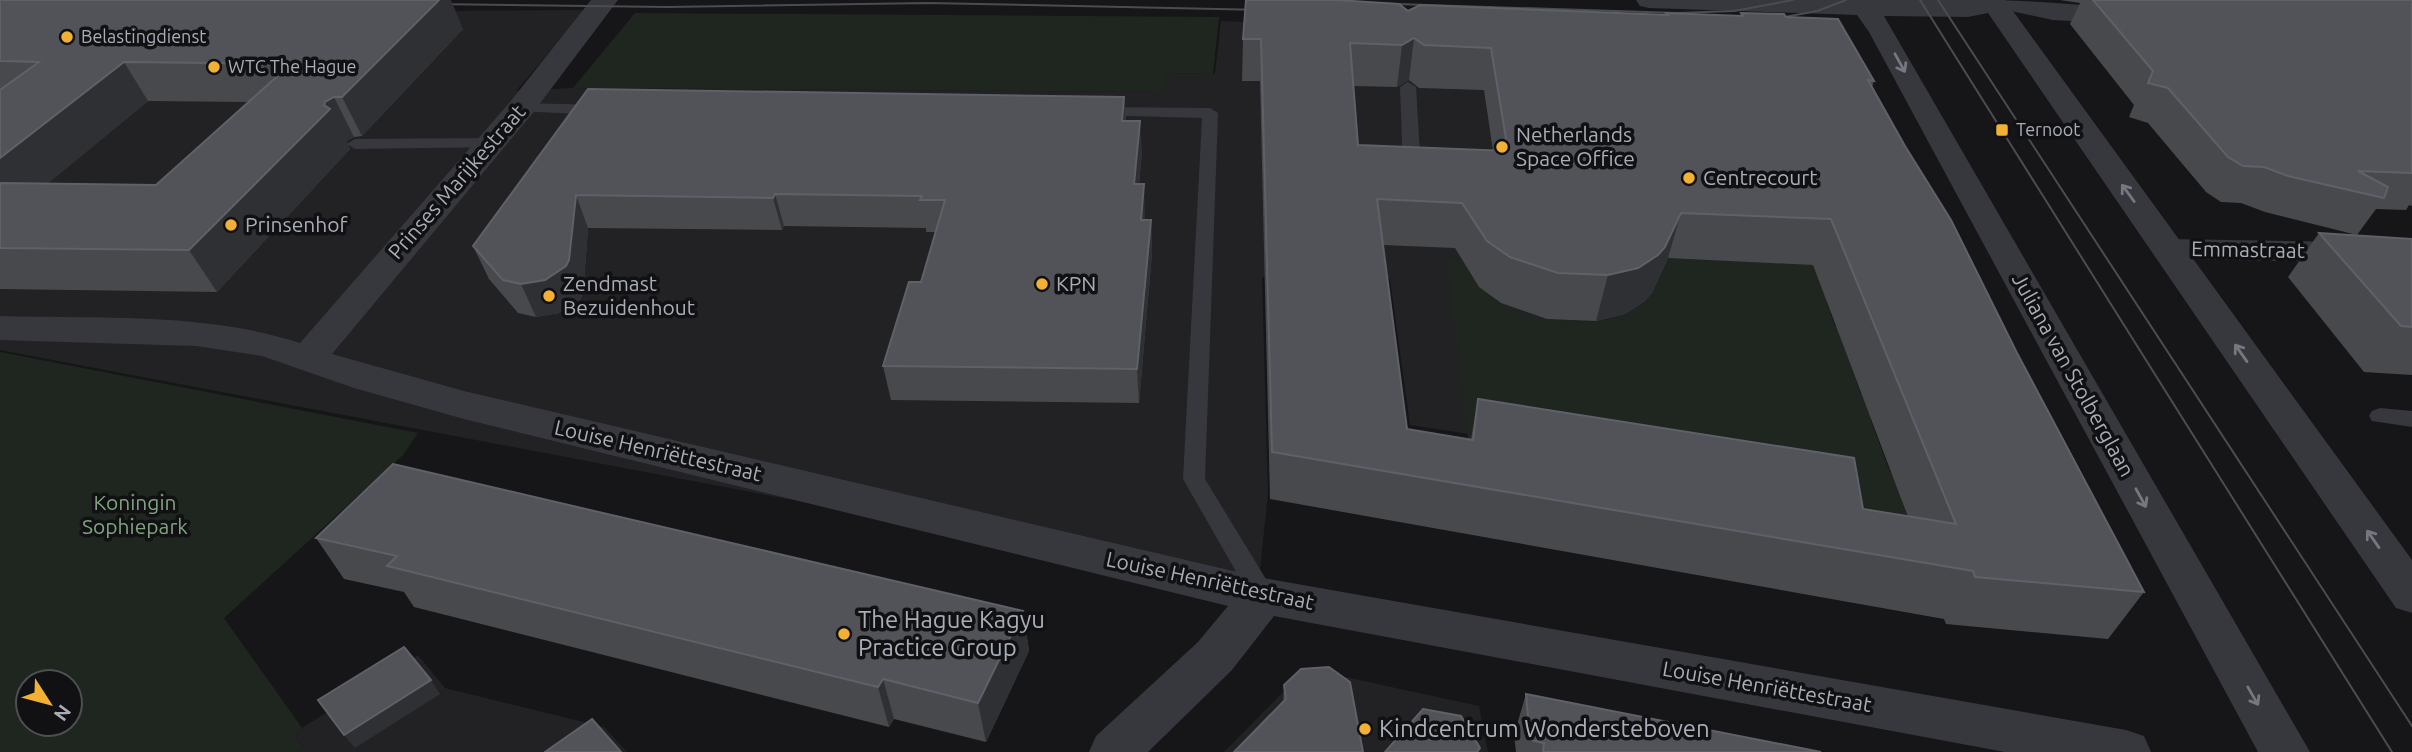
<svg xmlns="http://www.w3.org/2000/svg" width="2412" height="752" font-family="Ubuntu,sans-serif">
<rect width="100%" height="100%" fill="#161618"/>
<!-- built -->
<g fill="#222225">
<path d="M586,10l-70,81 57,-3 590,4 4,-19 48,1 6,-53 599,26 3,250 74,202 -487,-74 -20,-146 -128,-2 6,217 -10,94 -1258,-238v-336z"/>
<path d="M418,655l27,33 159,39 23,25h-320l-12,-16 7,-8z"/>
<path d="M1313,670l166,36 9,46h-264l68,-69z"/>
</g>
<!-- green -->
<g fill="#1e261f" fill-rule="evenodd">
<path d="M635,13l584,4 -6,57 -46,-1 -3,19 -591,-4z"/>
<path d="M1446,257l18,2c15,58 118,78 166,52 7,-3 17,-9 21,-16 4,-9 2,-27 2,-38l168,8 6,38 8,23 8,1 2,22 16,45 8,1 2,26 19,51 8,1 4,29 26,70 -459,-125z"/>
<path d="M0,352l418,81 -15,22 -179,163 78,110 -7,8 12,16h-307zM28,682h42v42h-42z"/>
</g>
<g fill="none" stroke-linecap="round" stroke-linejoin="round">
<!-- service -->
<g fill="#37383d" fill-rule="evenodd">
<path d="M1408,82l8,5 5,83 -9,5 -9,-5 -3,-83z"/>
<path d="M521,103l82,2 8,5 -8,5 -88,-4 -2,-3 2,-3z"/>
<path d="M1097,107l113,1 8,5 -13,366 67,110 3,7 -3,7 -9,3 -9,-3 -71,-124 19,-361 -111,-3 -2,-3z"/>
<path d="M490,138l6,1 2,4 -2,4 -141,2 -8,-5 8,-5z"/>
<path d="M2380,408l32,3v16l-40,-6 -3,-5 3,-5z"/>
</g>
<!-- minor -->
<g fill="#37383d" fill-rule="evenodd">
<path d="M591,0h27l-86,114 -200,240 132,37 799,187 863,152 18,6 7,16h-146l-731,-136 -42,54 -84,82h-59l7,-16 102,-94 30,-36 -764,-187 -110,-31 -92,-32 -66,-10 -196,-6v-24c99,3 205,-4 300,27l210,-241z"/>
<path d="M1984,0c48,0 94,5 142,8l9,2 4,6 -4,6 -9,2 -73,-4 -65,-14z"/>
<path d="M2168,239l244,4v20l-244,-4 -12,-3 -5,-7 5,-7z"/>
</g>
<!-- tertiary -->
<path fill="#37383d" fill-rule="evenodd" d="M1636,0h369l407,560v53l-16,-5 -408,-595 -20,4 -84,-1 426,736h-52l-389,-720 -12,-17 -208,-7 -9,-2z"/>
<!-- tram -->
<g stroke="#4a4c52" stroke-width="2">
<path d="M1920,0l472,752"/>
<path d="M1938,0l474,726"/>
<path d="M1367,3l310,10 57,-2 59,-11"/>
<path d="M432,4l236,3 260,-4 337,7"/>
<path d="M1768,20l49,-9 29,-11"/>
</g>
</g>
<!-- wall -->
<g fill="#47494d" fill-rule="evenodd">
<path d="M0,0l463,29 -101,107 -8,1 -8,4 4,8 -133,143 -217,-3zM148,101l100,1 -92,83 -108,-2z"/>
<path d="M2060,0h352v206l-3,-1 -3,5 -30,-1 -19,26 -92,-23 -24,-9 -20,-1 -15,-10 -58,-69 -19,-6 5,-12 -64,-81 10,-21z"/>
<path d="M1408,11l258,4v-2l74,3 1,-3 45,4 88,64 -2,6 145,266 127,239 -36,47 -162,-15 -2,-5 -674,-120 -10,-418h-18l1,-42zM1409,80l10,8 65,2 9,61 -135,-6 -5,-59 44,1zM1383,245l72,3 24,39 22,16 46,16 49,2 29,-7 20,-13 7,-8 16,-35 145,7 95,252 -45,-8 -385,-110 -7,40 -64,-10z"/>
<path d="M588,89l536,8 2,24 16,31 -3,32 6,36h6l1,33 -13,150 -248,-3 -8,-34 38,-84 14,-50h-9v-4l-142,-2 -2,4 -194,-2 -5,66 -3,6 -21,13 -23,4 -18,-4 -29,-34 -16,-33z"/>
<path d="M2319,233l93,6v136l-48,-3 -76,-95z"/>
<path d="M316,538l707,73 6,40 -43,91 -92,-23 -5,8 -475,-120 -10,-15 -60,-13z"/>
<path d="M1284,685l79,67 -80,-50z"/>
<path d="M1526,694l295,58h-305l-2,-17z"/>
</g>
<!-- shaded-wall -->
<g fill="#2f3033">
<path d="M439,0h12l12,29 -101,107 -20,-39z"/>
<path d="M1414,38l-5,42 -12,7 5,-42z"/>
<path d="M124,62l24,39 -148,122v-65z"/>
<path d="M334,97l20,40 -8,4 4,8 -133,143 -28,-42 135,-145 1,-3z"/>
<path d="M1124,97l2,31 -4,-7z"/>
<path d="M1140,121l2,31 -6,65 -2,-33z"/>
<path d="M1144,184l1,33 -3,35 -1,-32z"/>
<path d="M775,194l9,32 -2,4 -9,-32z"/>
<path d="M576,195l12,33 -5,66 -3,6 -21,13 -23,4 -15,-33z"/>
<path d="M1681,213l-13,45 -16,35 -7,8 -20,13 -29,7 12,-46z"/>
<path d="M1151,220l1,33 -13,150 -2,-34z"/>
<path d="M1023,611l6,40 -43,91 -8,-39z"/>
<path d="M883,679l11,40 -5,8 -11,-40z"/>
<path d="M431,680l9,14 -85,54 -11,-13z"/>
</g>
<!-- building -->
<g fill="#525359" stroke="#5f6168" stroke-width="2" fill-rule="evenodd">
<path d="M0,0h439l-97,97h-8l-9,5 -1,3 6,4 -141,141 -189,-2v-65l156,2 135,-121 -167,-2 -124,96v-68l39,-28 -39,-1z"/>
<path d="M1246,0h91l62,4 9,7 12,-6 248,10 -2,-2 77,3 -2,-3 43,1 2,3 52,2 36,62 -6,-1 37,66 46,74 66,133 127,239 -169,-15 -2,-6 -701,-119 -11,-413h-18zM1414,38l10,7 67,3 17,103 -150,-6 -8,-102 52,2zM1377,199l85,4 25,38 23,16 48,16 50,2 30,-7 20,-13 7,-8 16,-34 150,6 125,305 -93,-15 -9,-51 -376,-59 -5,41 -66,-11z"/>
<path d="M2093,0h319v173l-54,-2 30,16 -4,11 -96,-22 -24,-9 -21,-1 -15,-9 -60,-69 -20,-5 5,-12z"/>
<path d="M588,89l536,8 -2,24h18l-6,63h10l-3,36h10l-14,149 -254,-3 26,-84h12l24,-82h-25l2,-4 -147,-2 -2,4 -197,-3 -7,65 -3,6 -21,14 -24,4 -18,-4 -30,-34z"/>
<path d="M2319,233l93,6v88l-11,-1z"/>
<path d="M393,464l630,147 -45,92 -95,-24 -5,8 -491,-121 10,-10 -81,-18z"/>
<path d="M404,647l27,33 -87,55 -26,-35z"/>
<path d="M1329,667l21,15 13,70h-129l52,-53 -2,-14 17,-16z"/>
<path d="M1526,694l295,58h-278l1,-9 -14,-3z"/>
<path d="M1423,709l38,7 19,32 -3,4h-92z"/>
<path d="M592,719l29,33h-76z"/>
</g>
<!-- one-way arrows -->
<defs><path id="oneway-shaft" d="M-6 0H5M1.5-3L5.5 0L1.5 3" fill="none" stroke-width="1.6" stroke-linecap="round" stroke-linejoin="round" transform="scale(1.75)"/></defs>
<g stroke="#757881">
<use href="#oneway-shaft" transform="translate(1900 63) rotate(61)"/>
<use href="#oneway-shaft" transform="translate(2128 193) rotate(-126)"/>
<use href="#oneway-shaft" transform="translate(2241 353) rotate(-125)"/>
<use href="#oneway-shaft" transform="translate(2141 498) rotate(61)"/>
<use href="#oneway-shaft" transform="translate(2373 539) rotate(-125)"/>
<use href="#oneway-shaft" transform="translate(2253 696) rotate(60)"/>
</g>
<!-- markers -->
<g fill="#f2b134" stroke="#111113" stroke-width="2.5">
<circle cx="67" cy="37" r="7"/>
<circle cx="214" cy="67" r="7"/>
<rect x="1995" y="123" width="14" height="14" rx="3.5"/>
<circle cx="1502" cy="147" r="7"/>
<circle cx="1689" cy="178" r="7"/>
<circle cx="231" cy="225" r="7"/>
<circle cx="1042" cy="284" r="7"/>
<circle cx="549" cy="296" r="7"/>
<circle cx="844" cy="634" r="7"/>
<circle cx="1365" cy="729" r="7"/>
</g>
<g text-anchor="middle" stroke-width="7" stroke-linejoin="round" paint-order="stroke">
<!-- far-poi labels -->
<g font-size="18" fill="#a8adb8" stroke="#111113" text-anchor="start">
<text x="81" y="43">Belastingdienst</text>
<text x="228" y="73">WTC The Hague</text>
<text x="2016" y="136">Ternoot</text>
</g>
<!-- poi labels -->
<g font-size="21" fill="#a8adb8" stroke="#111113" text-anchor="start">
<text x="1516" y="142">Netherlands<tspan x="1516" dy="24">Space Office</tspan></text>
<text x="1703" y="185">Centrecourt</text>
<text x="245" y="232">Prinsenhof</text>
<text x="563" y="291">Zendmast<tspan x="563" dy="24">Bezuidenhout</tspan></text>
<text x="1056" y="291">KPN</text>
</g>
<!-- street labels -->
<g font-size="21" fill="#a8adb8" stroke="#111113">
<text transform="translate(457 182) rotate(-49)" y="7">Prinses Marijkestraat</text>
<text transform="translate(2248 250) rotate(1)" y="7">Emmastraat</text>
<text transform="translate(2073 375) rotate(61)" y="7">Juliana van Stolberglaan</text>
<text transform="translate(658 451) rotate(13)" y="7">Louise Henriëttestraat</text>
<text transform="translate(1210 581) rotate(12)" y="7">Louise Henriëttestraat</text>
<text transform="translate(1767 687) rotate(10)" y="7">Louise Henriëttestraat</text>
</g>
<!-- park labels -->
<g font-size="21" fill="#7fa381" stroke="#111113">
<text x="135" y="510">Koningin<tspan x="135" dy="24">Sophiepark</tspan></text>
</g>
<!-- near-poi labels -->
<g font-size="24" fill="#a8adb8" stroke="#111113" text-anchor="start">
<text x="858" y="628">The Hague Kagyu<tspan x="858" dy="28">Practice Group</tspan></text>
<text x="1379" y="737">Kindcentrum Wondersteboven</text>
</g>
</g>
<!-- north arrow -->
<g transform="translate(49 703) rotate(126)"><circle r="33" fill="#111113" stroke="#4d4f55" stroke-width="2"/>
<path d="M0-5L12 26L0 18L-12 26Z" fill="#f2b134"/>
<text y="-10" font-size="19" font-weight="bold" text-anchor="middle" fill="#a8adb8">N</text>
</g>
</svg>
